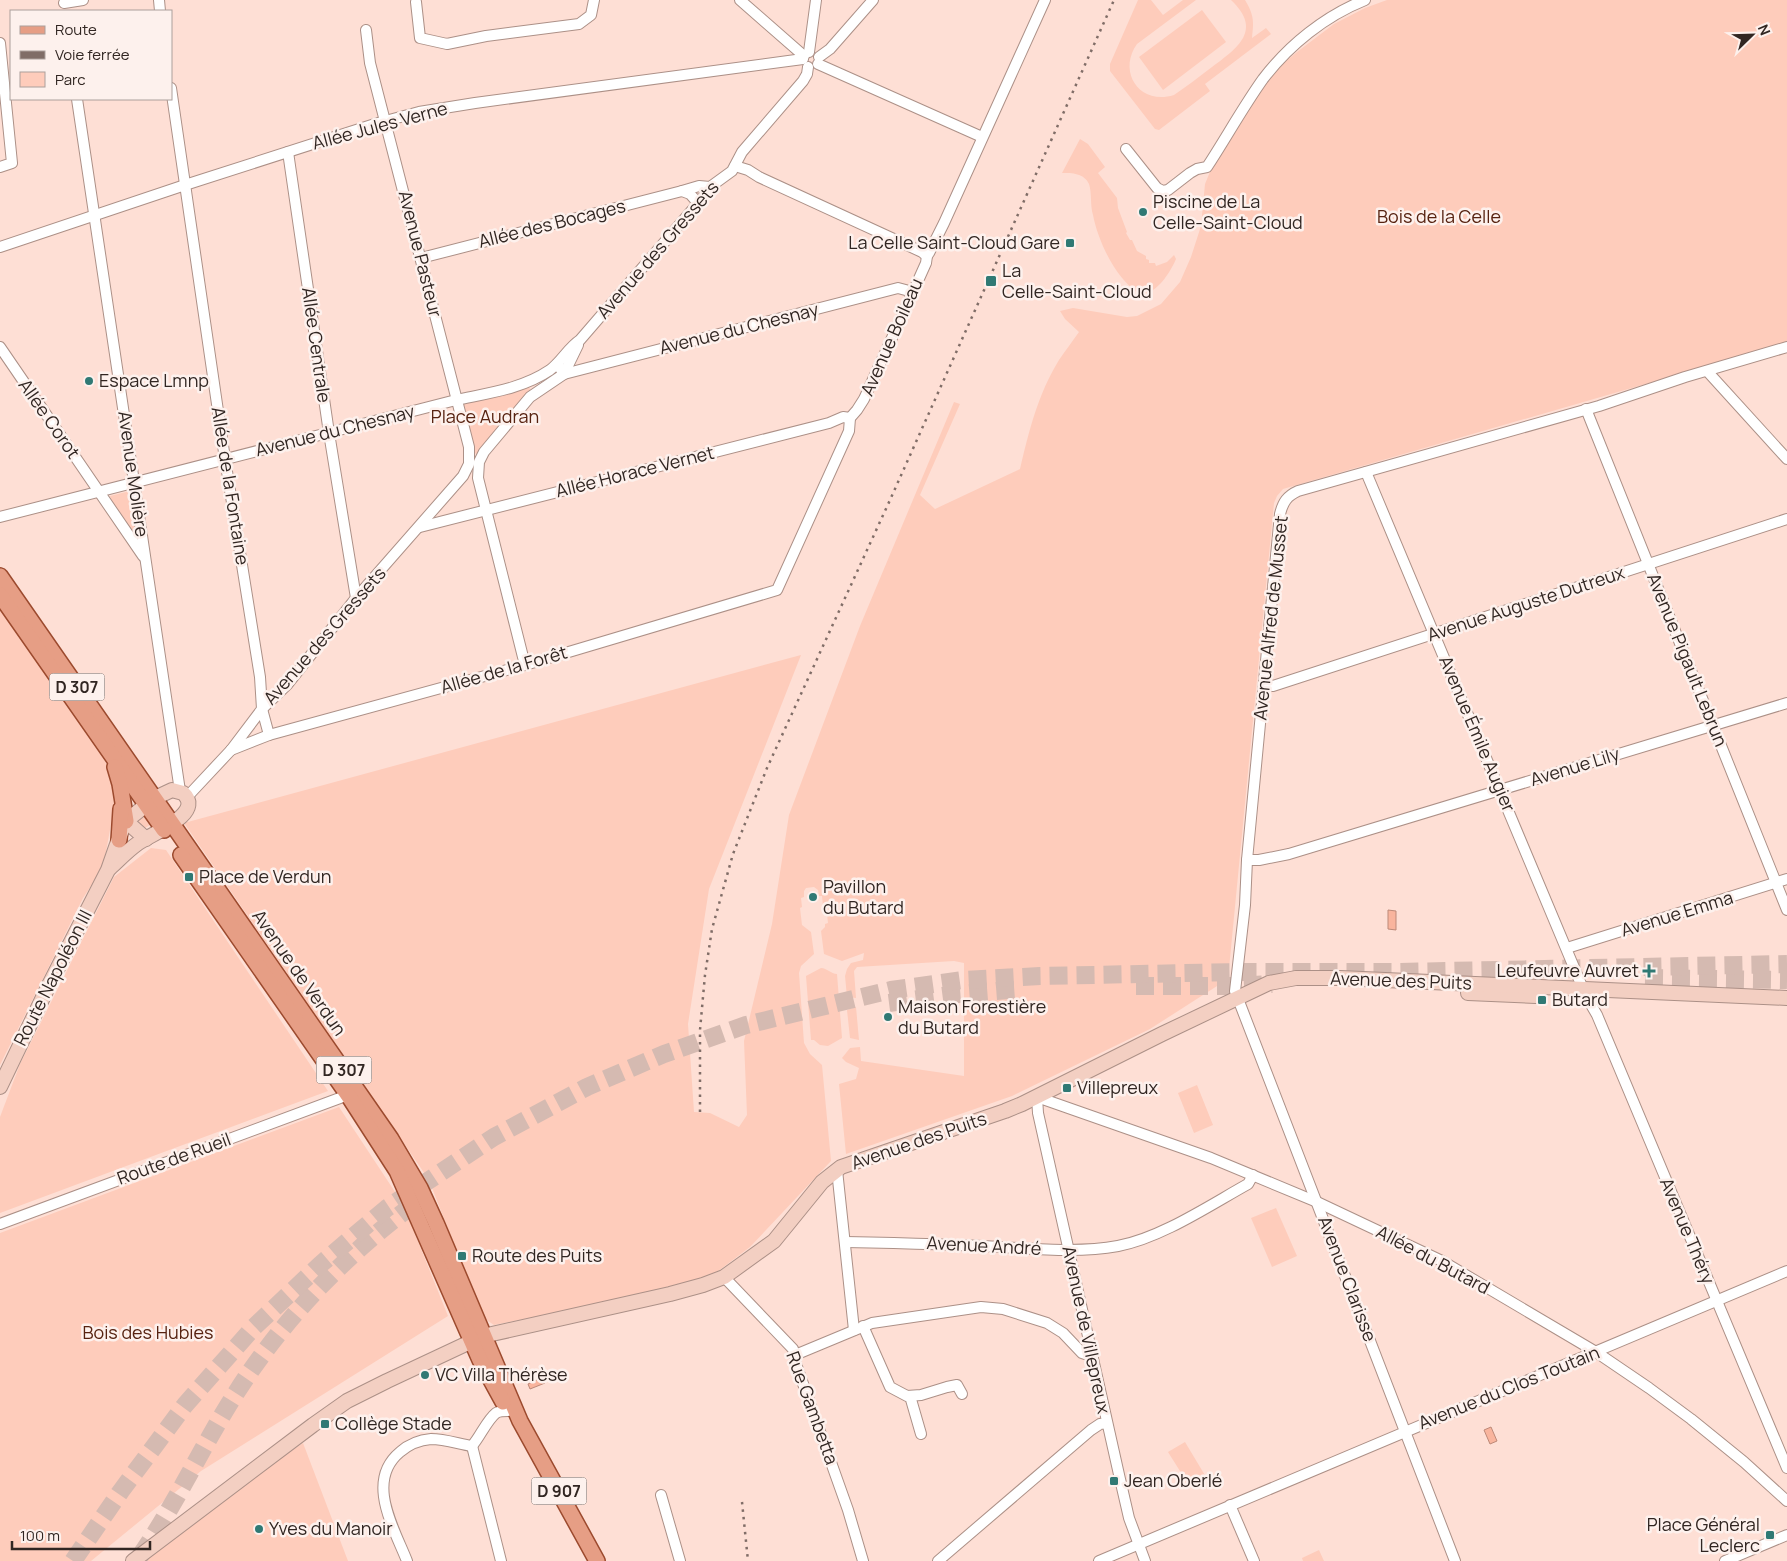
<svg xmlns="http://www.w3.org/2000/svg" width="1787" height="1561" font-family="Manrope,sans-serif">
<rect width="100%" height="100%" fill="#fedfd5"/>
<!-- green -->
<g fill="#feccbb">
<path d="M1138,0h13l12,15 20,-15h13l-59,44c-20,28 3,62 37,51 13,-9 25,-18 38,-28 26,-19 51,-37 19,-67h14c9,15 9,21 7,38l14,-10 5,6 -66,50 5,7 -51,39 -4,-1 -45,-58v-7z"/>
<path d="M1387,0h400v343l-504,146 -6,7 -3,7 -46,476 -78,50 -138,67 -166,58 -7,-70 17,-5 3,-11 -13,-6 -4,-4 8,-10 10,-1 1,14 103,15v-113l-10,-2 -97,6 -3,4 2,27 -9,-1 -2,-21 2,-7 4,-6 12,-3 1,-7 -22,8 -18,-7 -3,-23 4,-4v-3l3,-1 -2,-18 -3,1 -1,-10h-3l-1,-6 -4,-3 -8,1 -2,3v6l-3,1 1,9 -2,1 2,17 9,7 3,22 -13,12 -2,7 5,70 6,11 12,11 9,96 -81,86 -33,25 -16,8 -41,12 -166,33 -12,-8 -53,-137 -245,-357 617,-168 -92,234 -21,135 6,88 16,1 29,14 8,-12 -3,-74 28,-117 17,-109 71,-189 94,-224 6,2 -40,91 15,14 85,-40c9,-38 18,-75 39,-109 6,-9 13,-18 20,-28l-14,-13 -5,-8 13,-3 54,9 10,-1 24,-12 19,-22 11,-25 10,-31 4,-42 11,-27 49,-78 32,-27 37,-28 31,-16z"/>
<path d="M1202,10l24,32 -63,48 -24,-33z"/>
<path d="M1080,139l8,5 17,23 -7,6 19,25 1,10 9,24 -1,1 4,7h2l5,11 9,5v3l3,1v3h6l1,3 11,-4 7,-7 2,4c-6,14 -20,36 -36,35 -24,-14 -42,-53 -47,-79 -3,-10 -1,-22 -4,-31 -5,-11 -17,-11 -27,-11z"/>
<path d="M526,383l4,6v8l-46,55 -8,2 -7,-7 -13,-47z"/>
<path d="M130,491l6,42 -2,4 -22,-35 -2,-6z"/>
<path d="M0,606l93,132 25,48 -15,82 -20,30 -83,167z"/>
<path d="M145,812l8,11 -11,7 -9,-9z"/>
<path d="M151,848l15,2 162,241 -328,122v-96l20,-53 94,-187z"/>
<path d="M821,968c6,0 10,6 16,6l5,64 -14,8 -8,-1 -6,-5h-3l-5,-64z"/>
<path d="M856,1007l3,33 -9,-2 -3,-28z"/>
<path d="M1197,1085l16,40 -19,8 -16,-40z"/>
<path d="M339,1107l64,97 45,112 -247,155 -110,90h-91v-328z"/>
<path d="M1276,1208l21,48 -25,11 -21,-49z"/>
<path d="M1185,1442l21,35 -16,10 -22,-35z"/>
<path d="M303,1443l45,118h-207l84,-65z"/>
<path d="M1319,1550l5,11h-21l-1,-3z"/>
</g>
<!-- water -->
<g fill="#f9b49d" stroke="#bd8978">
<path d="M1388,910l8,1v19l-8,-1z"/>
<path d="M543,1377l2,6 -15,6 -2,-5z"/>
<path d="M1491,1427l6,14 -7,3 -6,-14z"/>
</g>
<g fill="none" stroke-linecap="round" stroke-linejoin="round">
<!-- highway-tunnel -->
<g stroke="#d5bab1" stroke-width="18" stroke-dasharray="18 9" stroke-linecap="butt">
<path d="M1645,978l142,2"/>
<path d="M1136,986h101l35,-2"/>
<path d="M889,1003l69,-9 64,-5"/>
<path d="M140,1556c36,-52 62,-110 96,-163 49,-77 114,-143 188,-196"/>
<path d="M73,1561l48,-70 64,-86 68,-77 68,-64 66,-56 107,-71 93,-50 77,-33 82,-29 145,-35 71,-10 78,-4 200,-4h159l388,-8"/>
</g>
<!-- street casing -->
<g stroke="#ac9087" stroke-width="12">
<g id="street">
<path d="M159,0l1,11"/>
<path d="M740,0l64,56"/>
<path d="M416,2l4,36 27,6 39,-8 93,-12 12,-9 3,-15"/>
<path d="M64,3l19,-3"/>
<path d="M0,43l12,120 -12,4"/>
<path d="M809,52l7,-52"/>
<path d="M819,57l11,-8 43,-49"/>
<path d="M818,64l164,73"/>
<path d="M171,88l54,371 35,218 2,32 7,26"/>
<path d="M77,99l103,692"/>
<path d="M1126,149l31,39 6,3 5,-1 22,-17 7,-4 10,-2c19,-29 36,-60 56,-88 26,-34 62,-63 102,-79"/>
<path d="M288,152l41,281 27,165"/>
<path d="M735,166l13,4 11,7 163,75 5,4"/>
<path d="M698,203l-8,-9 -8,-3 17,-5 11,1"/>
<path d="M0,247l185,-62 193,-62 41,-11 56,-9 328,-44"/>
<path d="M421,258l261,-67"/>
<path d="M0,347l143,209"/>
<path d="M557,364l7,10 334,-86 15,4"/>
<path d="M1707,371l80,88"/>
<path d="M1586,409l201,501"/>
<path d="M1366,472l220,524 11,19 190,453"/>
<path d="M0,517l456,-117c32,-7 66,-11 94,-30 12,-9 18,-22 30,-30l126,-146 4,-7 22,-16 10,-19 61,-71 4,-7 1,-7"/>
<path d="M420,527l409,-104 14,-6 7,1"/>
<path d="M525,665l-47,-187 1,-16 5,-10 46,-55 34,-23 14,-29"/>
<path d="M1264,685l9,1 514,-167"/>
<path d="M231,750l38,-15 256,-70 252,-75 72,-159 1,-13 7,-8 7,-11 49,-107 13,-29 1,-7 2,-3 15,-30 101,-223"/>
<path d="M187,797l44,-47 31,-41 25,-24 69,-87 107,-122 6,-12v-17l-99,-384 -4,-33"/>
<path d="M1247,860h12l30,-6 498,-151"/>
<path d="M1567,948l220,-69"/>
<path d="M837,1170l17,160"/>
<path d="M0,1224l348,-129"/>
<path d="M845,1242c52,1 104,2 156,5 38,2 79,6 117,-1 43,-8 92,-41 130,-62l5,-9"/>
<path d="M724,1277l69,72 3,15 52,146 15,51"/>
<path d="M863,1326l27,61 17,9 14,-1 26,-8 10,-2 5,9"/>
<path d="M795,1355l77,-32 109,-16 22,2 44,14 16,10 19,20 9,3"/>
<path d="M910,1396l11,38"/>
<path d="M472,1446l29,115"/>
<path d="M472,1446c8,-9 15,-26 24,-33 3,-2 8,-2 12,-2"/>
<path d="M661,1495l19,66"/>
<path d="M1230,1505l24,56"/>
<path d="M407,1561c-13,-33 -42,-80 -7,-109 8,-7 19,-12 31,-13 14,0 28,5 41,7"/>
<path d="M938,1561l153,-131 9,-6 7,-1"/>
<path d="M1099,1561l688,-290"/>
<path d="M1145,1561l-16,-43 -9,-39 -82,-366 -1,-16 174,61 106,44 125,59 154,91 53,36 42,31 53,43 43,39"/>
<path d="M1455,1561l-220,-570 10,-86 2,-45 33,-346c3,-12 7,-18 18,-23l301,-85 86,-29 102,-30"/>
<path d="M1725,1561l62,-26"/>
</g>
</g>
<!-- secondary casing -->
<g stroke="#ac9087" stroke-width="16">
<g id="secondary">
<path d="M126,821l20,18"/>
<path d="M110,868c9,-8 17,-17 27,-24 13,-10 69,-30 46,-51l-11,-3 -17,8 -29,23"/>
<path d="M1468,993l68,3"/>
<path d="M0,1087l48,-100 60,-117 14,-40"/>
<path d="M133,1561l180,-136 34,-24 40,-20 96,-45 187,-42 33,-9 21,-8 50,-36 48,-59 19,-15 164,-56 17,-7 140,-70 107,-51 27,-5h44l447,20"/>
</g>
</g>
<!-- primary casing -->
<g stroke="#9c4a2e" stroke-width="18">
<g id="primary">
<path d="M0,576l391,563 29,49 16,35 84,198 77,140"/>
<path d="M0,595l164,235"/>
<path d="M115,767l5,17 6,37"/>
<path d="M119,840l2,-31"/>
<path d="M181,855l167,240 49,76 83,189 23,42"/>
</g>
</g>
<!-- street -->
<use href="#street" stroke="#fff" stroke-width="10"/>
<!-- secondary -->
<use href="#secondary" stroke="#f3cfc2" stroke-width="14"/>
<!-- primary -->
<use href="#primary" stroke="#e69e85" stroke-width="15"/>
<!-- rail -->
<g stroke="#806d67" stroke-width="2.5" stroke-dasharray="2.5 5" stroke-linecap="butt">
<path d="M700,1112v-82l5,-55 7,-46 21,-75 34,-86 123,-268 224,-500"/>
<path d="M742,1502l6,59"/>
</g>
</g>
<!-- markers -->
<g fill="#307974" stroke="#fdf1ed" stroke-width="2">
<circle cx="1143" cy="212" r="5"/>
<rect x="1065" y="238" width="10" height="10" rx="2.5"/>
<rect x="985" y="275" width="12" height="12" rx="2.5"/>
<circle cx="89" cy="381" r="5"/>
<rect x="184" y="872" width="10" height="10" rx="2.5"/>
<circle cx="813" cy="897" r="5"/>
<path d="M1646.5 963.5h5v5h5v5h-5v5h-5v-5h-5v-5h5z"/>
<rect x="1537" y="995" width="10" height="10" rx="2.5"/>
<circle cx="888" cy="1017" r="5"/>
<rect x="1062" y="1083" width="10" height="10" rx="2.5"/>
<rect x="457" y="1251" width="10" height="10" rx="2.5"/>
<circle cx="425" cy="1375" r="5"/>
<rect x="320" y="1419" width="10" height="10" rx="2.5"/>
<rect x="1109" y="1476" width="10" height="10" rx="2.5"/>
<circle cx="259" cy="1529" r="5"/>
<rect x="1765" y="1530" width="10" height="10" rx="2.5"/>
</g>
<g text-anchor="middle" stroke-width="5" stroke-linejoin="round" paint-order="stroke">
<!-- shield labels -->
<g fill="#fdf1ed" stroke="#6e635f" stroke-width="1">
<rect x="49.5" y="673.5" width="55" height="27" rx="4"/>
<rect x="316.5" y="1056.5" width="55" height="27" rx="4"/>
<rect x="531.5" y="1477.5" width="55" height="27" rx="4"/>
</g>
<g font-size="16" font-weight="bold" fill="#312622">
<text x="77" y="693">D 307</text>
<text x="344" y="1076">D 307</text>
<text x="559" y="1497">D 907</text>
</g>
<!-- street labels -->
<g font-size="18" fill="#312622" stroke="#fdf1ed">
<text transform="translate(380 126) rotate(-15)" y="6">Allée Jules Verne</text>
<text transform="translate(552 224) rotate(-14)" y="6">Allée des Bocages</text>
<text transform="translate(658 250) rotate(-49)" y="6">Avenue des Gressets</text>
<text transform="translate(420 254) rotate(76)" y="6">Avenue Pasteur</text>
<text transform="translate(739 329) rotate(-14)" y="6">Avenue du Chesnay</text>
<text transform="translate(892 337) rotate(-66)" y="6">Avenue Boileau</text>
<text transform="translate(316 345) rotate(82)" y="6">Allée Centrale</text>
<text transform="translate(49 419) rotate(55)" y="6">Allée Corot</text>
<text transform="translate(335 431) rotate(-14)" y="6">Avenue du Chesnay</text>
<text transform="translate(635 472) rotate(-14)" y="6">Allée Horace Vernet</text>
<text transform="translate(133 474) rotate(82)" y="6">Avenue Molière</text>
<text transform="translate(230 486) rotate(81)" y="6">Allée de la Fontaine</text>
<text transform="translate(1526 604) rotate(-18)" y="6">Avenue Auguste Dutreux</text>
<text transform="translate(1271 618) rotate(-84)" y="6">Avenue Alfred de Musset</text>
<text transform="translate(325 636) rotate(-49)" y="6">Avenue des Gressets</text>
<text transform="translate(1687 660) rotate(68)" y="6">Avenue Pigault Lebrun</text>
<text transform="translate(504 670) rotate(-16)" y="6">Allée de la Forêt</text>
<text transform="translate(1477 734) rotate(67)" y="6">Avenue Émile Augier</text>
<text transform="translate(1575 767) rotate(-17)" y="6">Avenue Lily</text>
<text transform="translate(1677 914) rotate(-17)" y="6">Avenue Emma</text>
<text transform="translate(299 973) rotate(55)" y="6">Avenue de Verdun</text>
<text transform="translate(53 978) rotate(-63)" y="6">Route Napoléon III</text>
<text transform="translate(1401 981) rotate(2)" y="6">Avenue des Puits</text>
<text transform="translate(919 1141) rotate(-19)" y="6">Avenue des Puits</text>
<text transform="translate(174 1159) rotate(-20)" y="6">Route de Rueil</text>
<text transform="translate(1687 1231) rotate(67)" y="6">Avenue Théry</text>
<text transform="translate(984 1246) rotate(3)" y="6">Avenue André</text>
<text transform="translate(1433 1260) rotate(28)" y="6">Allée du Butard</text>
<text transform="translate(1347 1279) rotate(69)" y="6">Avenue Clarisse</text>
<text transform="translate(1086 1330) rotate(78)" y="6">Avenue de Villepreux</text>
<text transform="translate(1509 1388) rotate(-22)" y="6">Avenue du Clos Toutain</text>
<text transform="translate(812 1408) rotate(70)" y="6">Rue Gambetta</text>
</g>
<!-- poi labels -->
<g font-size="18" fill="#312622" stroke="#fdf1ed" text-anchor="start">
<text x="1153" y="208">Piscine de La<tspan x="1153" dy="21">Celle-Saint-Cloud</tspan></text>
<text x="1060" y="249" text-anchor="end">La Celle Saint-Cloud Gare</text>
<text x="1002" y="277">La<tspan x="1002" dy="21">Celle-Saint-Cloud</tspan></text>
<text x="99" y="387">Espace Lmnp</text>
<text x="199" y="883">Place de Verdun</text>
<text x="823" y="893">Pavillon<tspan x="823" dy="21">du Butard</tspan></text>
<text x="1639" y="977" text-anchor="end">Leufeuvre Auvret</text>
<text x="1552" y="1006">Butard</text>
<text x="898" y="1013">Maison Forestière<tspan x="898" dy="21">du Butard</tspan></text>
<text x="1077" y="1094">Villepreux</text>
<text x="472" y="1262">Route des Puits</text>
<text x="435" y="1381">VC Villa Thérèse</text>
<text x="335" y="1430">Collège Stade</text>
<text x="1124" y="1487">Jean Oberlé</text>
<text x="1760" y="1531" text-anchor="end">Place Général<tspan x="1760" dy="21">Leclerc</tspan></text>
<text x="269" y="1535">Yves du Manoir</text>
</g>
<!-- park labels -->
<g font-size="18" fill="#572210" stroke="#fdf1ed">
<text x="1439" y="223">Bois de la Celle</text>
<text x="485" y="423">Place Audran</text>
<text x="148" y="1339">Bois des Hubies</text>
</g>
</g>
<!-- legend -->
<rect x="10" y="10" width="162" height="90" fill="#fdf1ed" stroke="#aba09c"/>
<rect x="20" y="26" width="25" height="8" fill="#e69e85" stroke="#aba09c"/>
<text x="55" y="35" font-size="15" fill="#312622">Route</text>
<rect x="20" y="51" width="25" height="8" fill="#806d67" stroke="#aba09c"/>
<text x="55" y="60" font-size="15" fill="#312622">Voie ferrée</text>
<rect x="20" y="72" width="25" height="15" fill="#feccbb" stroke="#aba09c"/>
<text x="55" y="85" font-size="15" fill="#312622">Parc</text>
<!-- north arrow -->
<g transform="translate(1752 35) rotate(67)" stroke="#fdf1ed" stroke-width="4" paint-order="stroke">
<path d="M0-4L9 19L0 12L-9 19Z" fill="#312622"/>
<text y="-8" font-size="14" font-weight="bold" text-anchor="middle" fill="#312622">N</text>
</g>
<!-- scale -->
<path d="M12 1541v8h138v-8" fill="none" stroke="#312622" stroke-width="2.5"/>
<text x="20" y="1541" font-size="15" fill="#312622" stroke="#fdf1ed" stroke-width="4" paint-order="stroke">100 m</text>
</svg>
